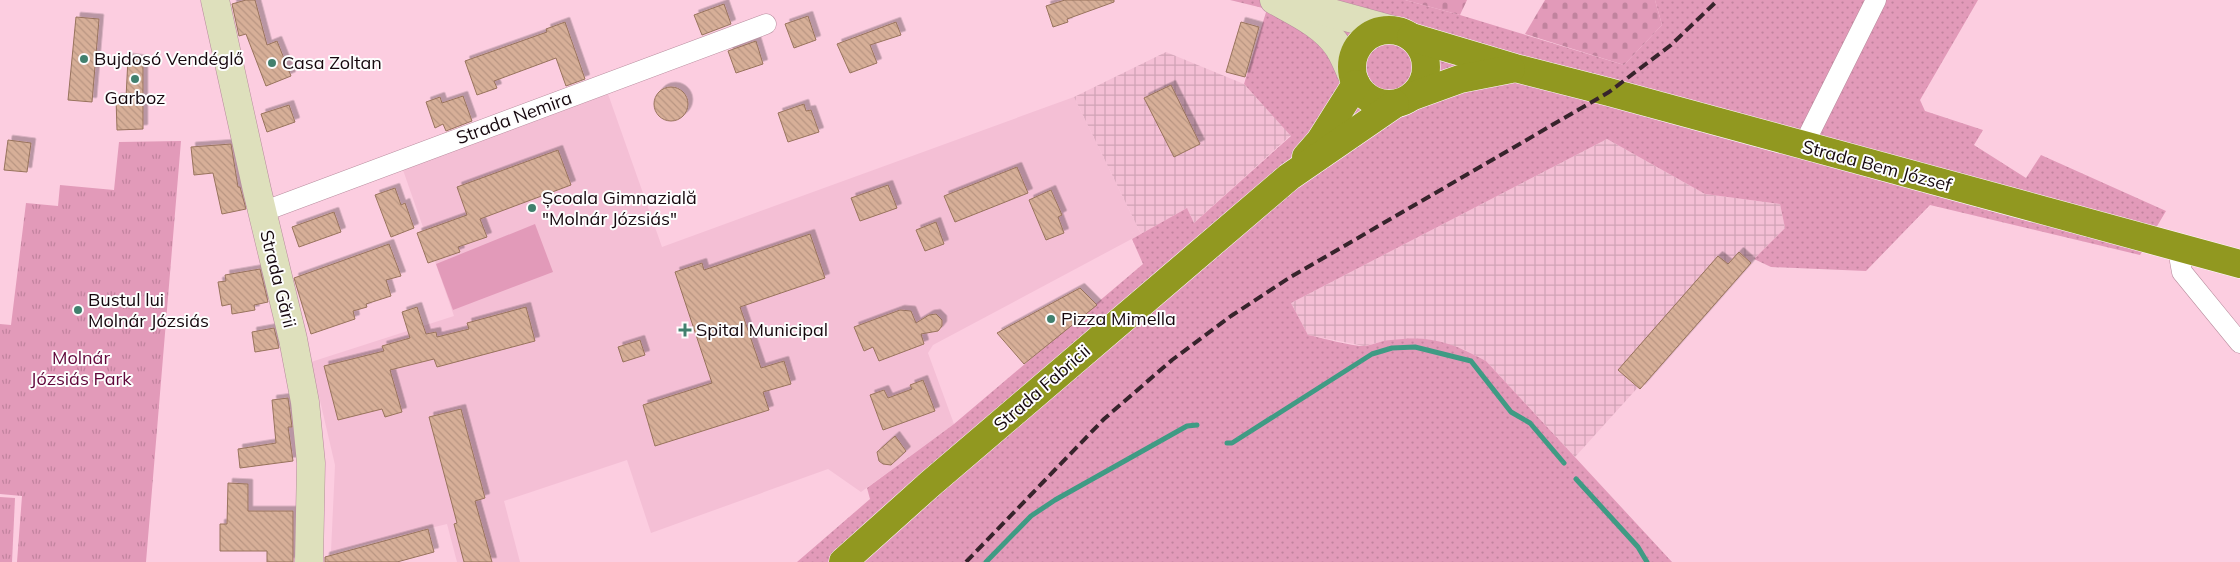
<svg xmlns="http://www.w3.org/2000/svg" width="2240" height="562" font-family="Mulish,sans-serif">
<defs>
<pattern id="industrial-grid" width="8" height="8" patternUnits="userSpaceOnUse" patternTransform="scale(1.25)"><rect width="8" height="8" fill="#f4bfd5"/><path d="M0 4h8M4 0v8" fill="none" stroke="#d0a3b6"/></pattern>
<pattern id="grass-dots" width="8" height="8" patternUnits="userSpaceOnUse" patternTransform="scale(1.25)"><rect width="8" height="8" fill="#e29ab9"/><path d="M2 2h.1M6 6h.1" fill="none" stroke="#c1839e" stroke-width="1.8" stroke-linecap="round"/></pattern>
<pattern id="cemetery-stones" width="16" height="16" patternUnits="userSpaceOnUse" patternTransform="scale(1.25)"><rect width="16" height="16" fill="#e29ab9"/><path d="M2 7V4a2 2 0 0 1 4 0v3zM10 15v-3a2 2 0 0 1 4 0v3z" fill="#c1839e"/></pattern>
<pattern id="park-tufts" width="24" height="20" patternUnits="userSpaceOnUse" patternTransform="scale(1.25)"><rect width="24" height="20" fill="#e29ab9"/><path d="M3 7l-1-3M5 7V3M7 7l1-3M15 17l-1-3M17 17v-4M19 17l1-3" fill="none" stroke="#c1839e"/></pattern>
<pattern id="building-back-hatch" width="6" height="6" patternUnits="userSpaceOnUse" patternTransform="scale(1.25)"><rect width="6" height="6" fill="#d7af98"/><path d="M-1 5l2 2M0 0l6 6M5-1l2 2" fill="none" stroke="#b89582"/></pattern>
<filter id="shadow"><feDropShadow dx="4.5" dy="-4.5" stdDeviation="0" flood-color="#0004"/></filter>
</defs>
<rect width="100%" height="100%" fill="#fccde0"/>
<!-- built -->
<path fill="#f4bfd5" d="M608,94l54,153 412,-150 67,137 -208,111 -5,8 26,71 -93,68 -33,-23 -177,64 -24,-73 -123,41 16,61h-63l-10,-38 -116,28 4,-87 -24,-103 143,-46 -51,-146z"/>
<!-- industrial -->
<g fill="url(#industrial-grid)">
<path d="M1166,52l78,32 47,51 -97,88 -7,-15 -46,26 -67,-137z"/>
<path d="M1607,139l98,55 75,10 5,24 -31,31 -179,198 -89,-96 -23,-12 -74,-9 -25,6 -56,-11 -17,-32z"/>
</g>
<!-- grass -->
<path fill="url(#grass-dots)" d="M1230,0h175l55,15 164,50 38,-40 -7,-25h323l-58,100 5,11 58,19 -9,15 52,33 15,-23 125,56 -26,44 -210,-50 -64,66 -95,-4 -17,-8 31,-31 -5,-24 -75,-10 -98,-55 -316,164 17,32c15,3 42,11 56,11 9,-1 18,-6 27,-6 39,-5 60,2 95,21l186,201h-875l73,-63 -3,-11 87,-64 189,-160 -11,-25 55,-31 7,15 97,-87 -47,-52 23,-75z"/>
<!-- cemetery -->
<g fill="url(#cemetery-stones)">
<path d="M1405,0h62l-7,15z"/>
<path d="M1545,0h110l7,25 -38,40 -99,-31z"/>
</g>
<!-- park -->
<g fill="url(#park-tufts)">
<path d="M181,141l-35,421h-129l5,-66 -22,-2v-170l11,1 15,-122 32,3 2,-21 54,5 5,-48z"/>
<path d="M0,497l15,1 -3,64h-12z"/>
</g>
<!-- garden -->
<path fill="#e29ab9" d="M535,224l18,48 -100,38 -17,-46z"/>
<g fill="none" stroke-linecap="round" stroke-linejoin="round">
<!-- stream -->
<g stroke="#3f9b84" stroke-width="5">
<path d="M1227,443h5l140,-89 20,-6 23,-1 56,14 40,51 19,11 34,40"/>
<path d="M1576,479l62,68 9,15"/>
<path d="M986,562l45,-46 24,-16 132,-74 10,-1"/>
</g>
</g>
<!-- building -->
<g fill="url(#building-back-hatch)" stroke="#98735d" filter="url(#shadow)">
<path d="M246,0h9l12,45 10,-4 14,35 -25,10 -20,-52 -7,2 -7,-32z"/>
<path d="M1065,0h49v2l-47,17 1,3 -15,5 -7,-21z"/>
<path d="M724,4l7,20 -29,11 -8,-20z"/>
<path d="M808,16l8,24 -22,8 -9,-24z"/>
<path d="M76,17l23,2 -7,83 -24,-2z"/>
<path d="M565,22l20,57 -19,7 -10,-28 -62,23 3,7 -20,7 -12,-34 82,-29 -1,-3z"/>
<path d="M896,22l5,13 -31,10 7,18 -27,10 -13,-29z"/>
<path d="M1241,22l18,5 -14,50 -19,-5z"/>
<path d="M756,41l7,23 -27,9 -8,-22z"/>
<path d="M128,58l15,2v69l-26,1 -1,-32h10z"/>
<path d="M1171,85l29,59 -26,13 -30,-59z"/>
<circle cx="671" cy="104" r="17"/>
<path d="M463,96l9,25 -26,10 -3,-7 -8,4 -9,-26 14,-5 2,6z"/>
<path d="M804,104l2,7 5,-1 8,22 -31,10 -10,-29z"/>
<path d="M289,105l6,17 -28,10 -6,-18z"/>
<path d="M8,140l23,3 -4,29 -23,-2z"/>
<path d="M231,144l7,43h2l6,22 -24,5 -9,-41 -19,2 -3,-28z"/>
<path d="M558,150l13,35 -91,34 7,18 -29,10 2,5 -32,11 -11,-30 50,-18 -10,-28z"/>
<path d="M1017,167l11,26 -73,29 -11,-26z"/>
<path d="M888,185l9,23 -37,13 -9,-23z"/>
<path d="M395,188l6,17 4,-2 9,25 -23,9 -16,-42z"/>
<path d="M1051,190l11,25 -4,2 6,16 -18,7 -17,-40z"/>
<path d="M334,212l7,20 -42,15 -7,-20z"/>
<path d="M936,222l8,22 -19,7 -9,-21z"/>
<path d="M810,234l15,44 -85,29 21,61 23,-7 7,23 -28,8 6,18 -114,36 -12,-41 69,-22 -37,-111 27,-9 2,7z"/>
<path d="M389,244l12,32 -15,4 5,16 -25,8 1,3 -14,4 2,8 -44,15 -17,-56z"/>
<path d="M1739,252l12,11 -111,126 -22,-19 100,-114 10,8z"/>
<path d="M260,269l8,33 -14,3 1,5 -23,4 -1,-10 -9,2 -4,-24 8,-1 -1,-6z"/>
<path d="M1080,288l17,17 -73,59 -27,-31z"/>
<path d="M417,307l9,27 10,-2 1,5 32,-8 -2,-6 59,-16 9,34 -98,26 -3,-8 -44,11 12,42 -17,5 -3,-8 -44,11 -14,-54 60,-15 -2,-5 28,-8 -8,-26z"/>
<path d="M900,310l11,1 5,12 13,-8 7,-1 6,6v6l-4,5 -17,3 3,10 -45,17 -6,-14 -9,4 -10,-24z"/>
<path d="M274,328l5,20 -24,4 -3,-20z"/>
<path d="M640,340l5,15 -22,7 -5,-15z"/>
<path d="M923,380l12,31 -52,19 -13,-35 14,-5 4,8 24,-9 -2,-4z"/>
<path d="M288,398l4,29h-4l5,34 -53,7 -2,-19 38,-6 -4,-43z"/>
<path d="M461,409l24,89 -10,3 17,61h-28l-10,-38 3,-1 -28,-106z"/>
<path d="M895,436l11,15 -15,14 -8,-1 -4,-3 -2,-9z"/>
<path d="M228,483l20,1v27h45v51h-26v-11h-47v-27h7z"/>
<path d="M428,529l6,23 -37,10h-72v-5z"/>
</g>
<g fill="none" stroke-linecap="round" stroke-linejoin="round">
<!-- street casing -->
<g stroke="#b78c9d" stroke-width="21">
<g id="street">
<path d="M1803,146l73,-146"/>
<path d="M262,212l504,-188"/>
<path d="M2181,249l-1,12 2,11 58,71"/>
</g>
</g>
<!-- secondary casing -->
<g stroke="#b78c9d" stroke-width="29">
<g id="secondary">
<path d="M215,0l42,190 36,149 12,63 6,61 -2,99"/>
<path d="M1274,0c23,13 50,25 65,48 6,10 10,21 15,32"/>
<path d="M1295,3l98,27"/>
</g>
</g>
<!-- highway casing -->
<g stroke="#fff" stroke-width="29">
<g id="highway">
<circle cx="1389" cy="67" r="37"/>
<path d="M1411,37l104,31 94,24 631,172"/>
<path d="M1413,96l47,-17 51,-10"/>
<path d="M1306,157l14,-16 36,-57"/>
<path d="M843,562l87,-78 359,-307 106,-73"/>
</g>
</g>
<!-- street -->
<use href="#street" stroke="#fff" stroke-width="20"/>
<!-- secondary -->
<use href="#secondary" stroke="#dee0bc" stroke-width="28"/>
<!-- highway -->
<use href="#highway" stroke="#919820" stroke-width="28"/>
<!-- rail -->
<path stroke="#37242c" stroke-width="4" stroke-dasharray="10 5" stroke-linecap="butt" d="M966,562l138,-143 68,-59 59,-44 58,-38 320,-186 62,-47 47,-45"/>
</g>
<!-- markers -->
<g fill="#41806e" stroke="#fdfdfd" stroke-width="2">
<circle cx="84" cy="59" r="5"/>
<circle cx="272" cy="63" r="5"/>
<circle cx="135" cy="79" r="5"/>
<circle cx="532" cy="208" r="5"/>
<circle cx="78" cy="310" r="5"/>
<circle cx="1051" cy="319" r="5"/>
<path d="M682.5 322.5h5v5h5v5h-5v5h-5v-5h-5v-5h5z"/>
</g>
<g text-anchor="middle" stroke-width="4" stroke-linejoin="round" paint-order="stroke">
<!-- poi labels -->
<g font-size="18" fill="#15070d" stroke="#fdfdfd" text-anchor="start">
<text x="94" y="65">Bujdosó Vendéglő</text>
<text x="282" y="69">Casa Zoltan</text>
<text x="135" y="104" text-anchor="middle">Garboz</text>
<text x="542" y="204">Școala Gimnazială<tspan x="542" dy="21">"Molnár Józsiás"</tspan></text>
<text x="88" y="306">Bustul lui<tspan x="88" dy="21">Molnár Józsiás</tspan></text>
<text x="1061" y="325">Pizza Mimella</text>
<text x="696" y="336">Spital Municipal</text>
</g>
<!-- street labels -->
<g font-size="18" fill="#15070d" stroke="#fdfdfd">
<text transform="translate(514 118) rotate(-20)" y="6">Strada Nemira</text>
<text transform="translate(1877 166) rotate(15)" y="6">Strada Bem József</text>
<text transform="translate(278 279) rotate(76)" y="6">Strada Gării</text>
<text transform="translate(1042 388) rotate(-41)" y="6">Strada Fabricii</text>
</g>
<!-- park labels -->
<g font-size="18" fill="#60063a" stroke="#fdfdfd">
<text x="81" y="364">Molnár<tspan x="81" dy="21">Józsiás Park</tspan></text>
</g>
</g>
</svg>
